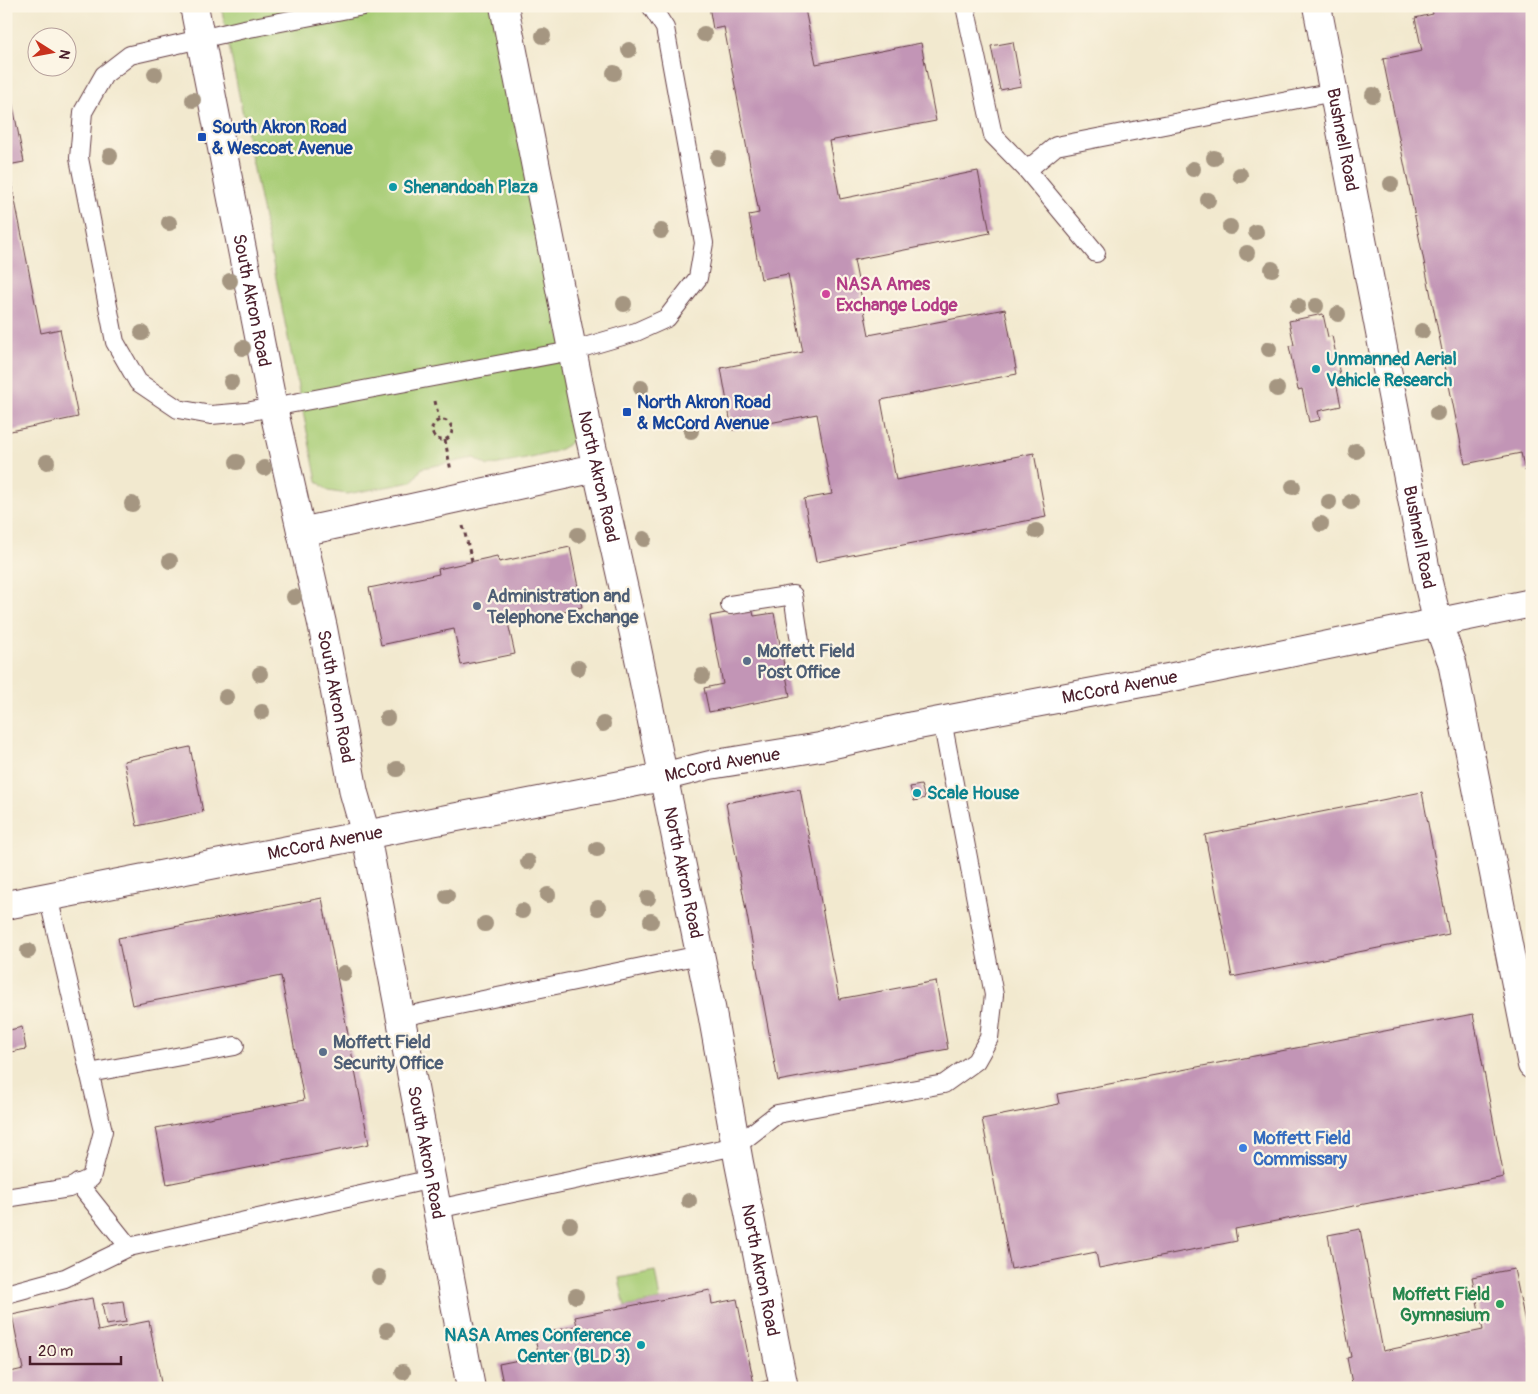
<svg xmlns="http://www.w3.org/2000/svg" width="1538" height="1394" font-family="Pangolin,sans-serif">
<rect width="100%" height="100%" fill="#fcf5e5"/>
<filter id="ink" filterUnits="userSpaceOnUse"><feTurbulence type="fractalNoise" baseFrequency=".02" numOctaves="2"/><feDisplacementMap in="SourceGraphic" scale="10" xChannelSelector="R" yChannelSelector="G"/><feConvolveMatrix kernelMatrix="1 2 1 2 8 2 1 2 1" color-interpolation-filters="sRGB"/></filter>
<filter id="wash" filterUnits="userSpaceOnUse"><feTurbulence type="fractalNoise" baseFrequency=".0096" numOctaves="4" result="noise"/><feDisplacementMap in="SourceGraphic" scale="20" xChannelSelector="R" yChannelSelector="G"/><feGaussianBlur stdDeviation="1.12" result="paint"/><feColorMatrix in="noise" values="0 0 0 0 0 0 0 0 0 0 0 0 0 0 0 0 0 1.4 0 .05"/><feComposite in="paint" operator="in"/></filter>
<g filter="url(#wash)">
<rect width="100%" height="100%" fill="#f2e9cf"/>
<!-- green -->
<g fill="#a9cd77" stroke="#7a7651">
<path d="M221,6h273l84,419c-2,6 -4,13 -8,18 -13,13 -63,19 -82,23l-14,-8 -52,10 -10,14 -65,12 -19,-3 -11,-10z"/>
<path d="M655,1271l5,29 -35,7 -6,-29z"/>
</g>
<g id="blocks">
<!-- building -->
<g fill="#c295b6">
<path d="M709,6h108l-12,3 11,55 105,-21 15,78 -107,20 11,58 138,-28 12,62 -136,27 15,75 136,-26 12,65 -136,26 15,80 138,-27 12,64 -230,45 -12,-63 28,-5 -15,-80 -85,16 -11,-62 82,-16 -15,-78 -27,5 -12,-64 10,-2 -35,-186 -11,2z"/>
<path d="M1431,6h101v463l-7,2 -4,-18 -56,11 -82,-405 39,-8 -7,-33 18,-4z"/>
<path d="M1013,42l8,44 -21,4 -9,-44z"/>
<path d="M12,101l12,61 -16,3 33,168 19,-4 18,88 -72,15v-329z"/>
<path d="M1323,314l5,23 4,-1 3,14 6,30 -5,2 5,24 -23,5 2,9 -11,2 -7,-33 -4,1 -9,-44 5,-1 -5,-24z"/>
<path d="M570,547l12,60 -74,16 7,31 -54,11 -7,-36 -73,16 -12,-57 70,-14 -1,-5 59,-13 2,6z"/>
<path d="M752,608l2,8 20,-3 16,83 -81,16 -5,-24 19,-4 -13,-68z"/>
<path d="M190,747l13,65 -66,14 -13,-65z"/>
<path d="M921,785l4,13 -11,3 -4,-14z"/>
<path d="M800,789l39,210 97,-18 12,68 -170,32 -52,-278z"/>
<path d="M1422,792l27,142 -217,43 -27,-142z"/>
<path d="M322,898l47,246 -202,40 -11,-56 148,-28 -23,-124 -149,29 -14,-67z"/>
<path d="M1473,1014l31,163 -269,52 2,12 -138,27 -3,-16 -85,17 -29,-150 77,-15 -2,-10z"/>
<path d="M22,1027l4,22 -20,4v-22z"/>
<path d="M1360,1229l23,122 100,-21 -11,-53 42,-8 18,86v33h-179l-6,-30 4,-1 -23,-122z"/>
<path d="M710,1290l2,14 25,-5 17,85 16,-4 1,8h-267l-5,-24 40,-8 -5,-21 43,-9 -2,-9z"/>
<path d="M92,1298l6,33 51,-10 13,67h-156v-15l17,-4 -11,-54z"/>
<path d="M123,1301l3,21 -20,3 -4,-21z"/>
</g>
</g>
</g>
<g filter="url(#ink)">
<use href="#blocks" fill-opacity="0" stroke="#633d44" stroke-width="1"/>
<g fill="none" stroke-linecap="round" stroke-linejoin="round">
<!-- service casing -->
<g stroke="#633d44" stroke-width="20">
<g id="service">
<path d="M363,6l-119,23 -114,26 -26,20 -21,37 -4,46 36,184 23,40 40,27 33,6 35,-3 325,-61 65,-19 31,-14 31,-40 6,-35 -39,-215 -14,-22"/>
<path d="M965,6l28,129 34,35 69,83"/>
<path d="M1027,170l29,-24 278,-54"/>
<path d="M730,605l63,-10 7,47"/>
<path d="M401,1017l299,-62"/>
<path d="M89,1073l146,-27"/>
<path d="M78,1183l51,64 303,-68"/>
<path d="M6,1198l63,-10 22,-10 12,-47 -55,-235"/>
<path d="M437,1209l299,-63 41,-32 167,-30 32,-23 13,-23 5,-43 -52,-275"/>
<path d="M6,1294l59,-16 64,-31"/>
</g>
</g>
<!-- minor casing -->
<g stroke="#633d44" stroke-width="30">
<g id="minor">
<path id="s1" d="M194,6l79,401 50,221 31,165 12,42 105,553"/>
<path id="s2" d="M504,6l82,414 48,214 77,373 28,156 45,225"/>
<path id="s3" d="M1317,6l111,576 10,42 14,38 80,403"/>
<path d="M301,532l295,-64"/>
<path id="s4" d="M6,905l656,-128 48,-12 110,-18 93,-21 260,-49 359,-74"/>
</g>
</g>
<!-- path -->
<g stroke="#633d44" stroke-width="3" stroke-dasharray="4 4" stroke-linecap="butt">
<path d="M435,401l4,18"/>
<circle cx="442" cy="430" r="10"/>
<path d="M445,440l6,31"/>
<path d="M463,526l9,35"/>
</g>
<!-- service -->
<use href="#service" stroke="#fff" stroke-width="18"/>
<!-- minor -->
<use href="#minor" stroke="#fff" stroke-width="28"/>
</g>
<!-- trees -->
<g fill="#a59681">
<circle cx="704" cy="34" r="8"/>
<circle cx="543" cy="36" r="8"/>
<circle cx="629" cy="50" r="8"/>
<circle cx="614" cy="73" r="8"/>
<circle cx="155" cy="74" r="8"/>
<circle cx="1373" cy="95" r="8"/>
<circle cx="193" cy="100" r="8"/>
<circle cx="110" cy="156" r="8"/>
<circle cx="718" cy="158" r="8"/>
<circle cx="1214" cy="158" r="8"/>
<circle cx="1193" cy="169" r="8"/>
<circle cx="1240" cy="175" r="8"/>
<circle cx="1391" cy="184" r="8"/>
<circle cx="1208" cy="200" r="8"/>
<circle cx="169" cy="223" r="8"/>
<circle cx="1230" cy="227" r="8"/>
<circle cx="661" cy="231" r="8"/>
<circle cx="1256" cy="232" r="8"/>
<circle cx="1247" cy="253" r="8"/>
<circle cx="1272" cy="269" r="8"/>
<circle cx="230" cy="281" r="8"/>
<circle cx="624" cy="304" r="8"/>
<circle cx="1298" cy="306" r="8"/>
<circle cx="1316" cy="306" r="8"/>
<circle cx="1338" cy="314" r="8"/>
<circle cx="1422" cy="331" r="8"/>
<circle cx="142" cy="333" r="8"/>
<circle cx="243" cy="348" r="8"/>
<circle cx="1269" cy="349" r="8"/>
<circle cx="231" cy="382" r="8"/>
<circle cx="641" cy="388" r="8"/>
<circle cx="1277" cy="389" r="8"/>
<circle cx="1437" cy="413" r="8"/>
<circle cx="691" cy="431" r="8"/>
<circle cx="1356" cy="451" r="8"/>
<circle cx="47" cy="462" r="8"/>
<circle cx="237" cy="462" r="8"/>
<circle cx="264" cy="468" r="8"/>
<circle cx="1293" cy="487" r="8"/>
<circle cx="1329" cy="502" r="8"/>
<circle cx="1351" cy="502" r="8"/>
<circle cx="132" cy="504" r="8"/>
<circle cx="1321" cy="524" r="8"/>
<circle cx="1036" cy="531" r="8"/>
<circle cx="578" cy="535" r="8"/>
<circle cx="644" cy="539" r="8"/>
<circle cx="170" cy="561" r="8"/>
<circle cx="294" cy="597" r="8"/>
<circle cx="578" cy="668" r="8"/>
<circle cx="260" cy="674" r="8"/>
<circle cx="702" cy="676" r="8"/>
<circle cx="226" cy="697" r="8"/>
<circle cx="262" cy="712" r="8"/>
<circle cx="387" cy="718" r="8"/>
<circle cx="603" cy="724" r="8"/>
<circle cx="397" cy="769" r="8"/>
<circle cx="597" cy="849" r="8"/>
<circle cx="528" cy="862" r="8"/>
<circle cx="548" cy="895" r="8"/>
<circle cx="447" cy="896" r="8"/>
<circle cx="648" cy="898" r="8"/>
<circle cx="598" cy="908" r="8"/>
<circle cx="522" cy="911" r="8"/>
<circle cx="651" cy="921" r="8"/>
<circle cx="485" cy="924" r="8"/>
<circle cx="28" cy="951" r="8"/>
<circle cx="344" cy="973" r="8"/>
<circle cx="689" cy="1201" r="8"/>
<circle cx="570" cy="1225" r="8"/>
<circle cx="379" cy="1277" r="8"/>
<circle cx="576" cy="1296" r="8"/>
<circle cx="387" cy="1330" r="8"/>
<circle cx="403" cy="1372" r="8"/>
</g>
</g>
<!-- markers -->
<g fill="#1a4fb4" stroke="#fcf5e5" stroke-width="2">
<rect x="197" y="132" width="10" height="10" rx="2.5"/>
<rect x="622" y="407" width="10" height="10" rx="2.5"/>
</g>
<g fill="#0f9aa8" stroke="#fcf5e5" stroke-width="2">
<circle cx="393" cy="187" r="5"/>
<circle cx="1316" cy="369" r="5"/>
<circle cx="917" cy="793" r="5"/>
<circle cx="641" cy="1345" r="5"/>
</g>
<circle fill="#d1479c" stroke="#fcf5e5" stroke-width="2" cx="826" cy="294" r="5"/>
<g fill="#5c6f8a" stroke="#fcf5e5" stroke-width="2">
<circle cx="477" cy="606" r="5"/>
<circle cx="747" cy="661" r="5"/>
<circle cx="323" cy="1052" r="5"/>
</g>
<circle fill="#3f7fe0" stroke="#fcf5e5" stroke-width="2" cx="1243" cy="1148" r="5"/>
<circle fill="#2e9e5b" stroke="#fcf5e5" stroke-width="2" cx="1500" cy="1304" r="5"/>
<g text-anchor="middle" stroke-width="4.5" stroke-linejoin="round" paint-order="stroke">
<!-- transit labels -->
<g font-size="18" font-weight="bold" fill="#164399" stroke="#fcf5e5" text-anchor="start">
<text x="212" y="133">South Akron Road<tspan x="212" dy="21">&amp; Wescoat Avenue</tspan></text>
<text x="637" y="408">North Akron Road<tspan x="637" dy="21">&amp; McCord Avenue</tspan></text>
</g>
<!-- street labels -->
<g font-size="18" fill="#4a1f2b" stroke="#fcf5e5">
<text dy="6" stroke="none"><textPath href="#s3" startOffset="136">Bushnell Road</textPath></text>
<text dy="6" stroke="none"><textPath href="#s1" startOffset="300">South Akron Road</textPath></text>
<text dy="6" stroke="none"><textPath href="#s2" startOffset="480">North Akron Road</textPath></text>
<text dy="6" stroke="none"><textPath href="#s3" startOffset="541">Bushnell Road</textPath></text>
<text dy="6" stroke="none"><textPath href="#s4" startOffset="1135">McCord Avenue</textPath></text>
<text dy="6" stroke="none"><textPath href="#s1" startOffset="705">South Akron Road</textPath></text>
<text dy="6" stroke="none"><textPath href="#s4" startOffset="730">McCord Avenue</textPath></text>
<text dy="6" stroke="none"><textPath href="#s4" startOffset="325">McCord Avenue</textPath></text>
<text dy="6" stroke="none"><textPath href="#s2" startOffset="885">North Akron Road</textPath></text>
<text dy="6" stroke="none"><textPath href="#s1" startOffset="1170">South Akron Road</textPath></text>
<text dy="6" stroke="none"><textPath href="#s2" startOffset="1290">North Akron Road</textPath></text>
</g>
<!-- culture labels -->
<g font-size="18" font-weight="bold" fill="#0d838f" stroke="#fcf5e5" text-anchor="start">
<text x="403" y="193">Shenandoah Plaza</text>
<text x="1326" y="365">Unmanned Aerial<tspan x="1326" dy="21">Vehicle Research</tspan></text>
<text x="927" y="799">Scale House</text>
<text x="631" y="1341" text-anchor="end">NASA Ames Conference<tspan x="631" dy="21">Center (BLD 3)</tspan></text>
</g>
<!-- hotel labels -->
<g font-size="18" font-weight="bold" fill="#b23c85" stroke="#fcf5e5" text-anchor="start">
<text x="836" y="290">NASA Ames<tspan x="836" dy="21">Exchange Lodge</tspan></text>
</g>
<!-- service labels -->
<g font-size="18" font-weight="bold" fill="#4e5e75" stroke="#fcf5e5" text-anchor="start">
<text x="487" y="602">Administration and<tspan x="487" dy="21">Telephone Exchange</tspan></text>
<text x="757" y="657">Moffett Field<tspan x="757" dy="21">Post Office</tspan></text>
<text x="333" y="1048">Moffett Field<tspan x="333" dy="21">Security Office</tspan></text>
</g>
<!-- shop labels -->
<g font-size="18" font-weight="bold" fill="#366cbe" stroke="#fcf5e5" text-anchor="start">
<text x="1253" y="1144">Moffett Field<tspan x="1253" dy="21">Commissary</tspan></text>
</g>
<!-- leisure labels -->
<g font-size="18" font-weight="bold" fill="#27864d" stroke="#fcf5e5" text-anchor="end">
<text x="1490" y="1300">Moffett Field<tspan x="1490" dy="21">Gymnasium</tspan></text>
</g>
</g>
<!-- margin -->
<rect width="1538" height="1394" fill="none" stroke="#fcf5e5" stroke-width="25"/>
<!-- north arrow -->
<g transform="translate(52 52) rotate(101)"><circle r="24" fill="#fcf5e5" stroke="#b59f9b"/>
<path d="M0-4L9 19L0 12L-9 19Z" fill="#c8321e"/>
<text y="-8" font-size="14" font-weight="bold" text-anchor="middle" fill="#4a1f2b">N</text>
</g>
<!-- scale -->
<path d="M30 1356v8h91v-8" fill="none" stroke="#4a1f2b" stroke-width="2.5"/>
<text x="38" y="1356" font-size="15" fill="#4a1f2b" stroke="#fcf5e5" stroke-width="4" paint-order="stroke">20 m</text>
</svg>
